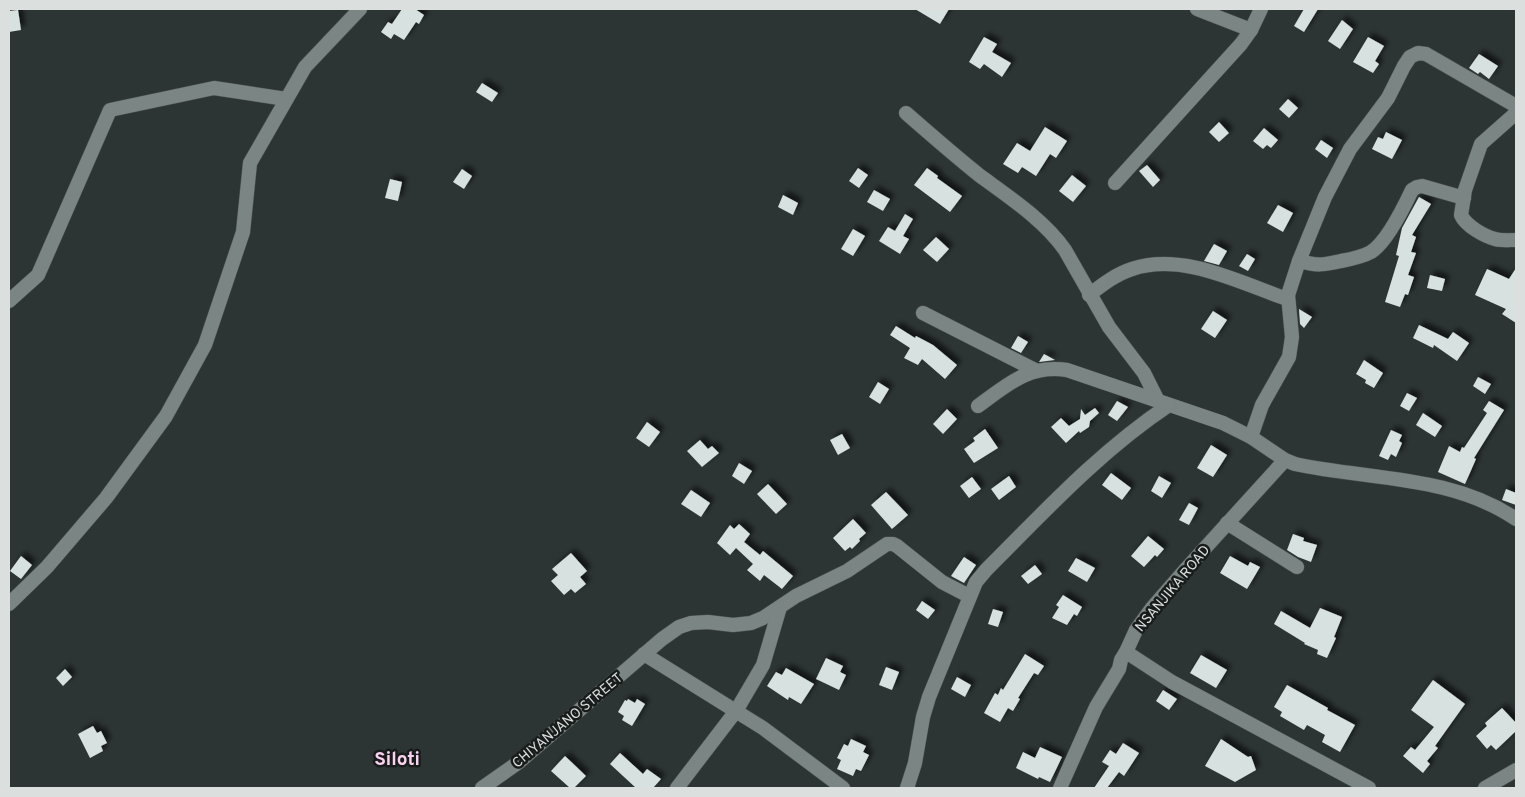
<svg xmlns="http://www.w3.org/2000/svg" width="1525" height="797" font-family="Overpass,sans-serif">
<defs>
<filter id="shadow"><feDropShadow dx="4.5" dy="-4.5" stdDeviation="2.5" flood-color="#0009"/></filter>
</defs>
<rect width="100%" height="100%" fill="#2d3534"/>
<!-- building -->
<g fill="#d7e1df" filter="url(#shadow)">
<path d="M402,9h13l9,6 -5,9 -3,-2 -12,18 -10,-6 -3,5 -10,-7 7,-10 4,2z"/>
<path d="M915,9h34l-9,15z"/>
<path d="M1304,9h14l-14,23 -10,-6z"/>
<path d="M18,10l3,20 -12,2v-21z"/>
<path d="M1342,20l11,9 -13,20 -12,-8z"/>
<path d="M984,37l13,7 -5,8 19,11 -9,14 -18,-13 -4,5 -11,-7z"/>
<path d="M1368,37l16,9 -9,15 4,3 -6,9 -20,-11z"/>
<path d="M1479,54l19,12 -9,13 -9,-7 -2,2 -9,-6z"/>
<path d="M482,83l16,10 -6,9 -16,-10z"/>
<path d="M1288,99l10,9 -9,10 -10,-9z"/>
<path d="M1219,122l10,11 -10,9 -10,-10z"/>
<path d="M1045,127l22,14 -11,17 -6,-4 -14,22 -14,-9 -4,6 -15,-9 14,-21 13,8z"/>
<path d="M1264,128l14,12 -7,8 -4,-3 -4,4 -10,-8z"/>
<path d="M1386,132l16,8 -10,19 -20,-10 6,-12 5,2z"/>
<path d="M1321,140l12,8 -6,10 -12,-9z"/>
<path d="M1147,165l13,15 -7,7 -14,-16z"/>
<path d="M858,168l10,7 -9,13 -10,-7z"/>
<path d="M927,168l11,8 -1,2 25,18 -12,16 -36,-27z"/>
<path d="M462,169l10,7 -8,13 -11,-7z"/>
<path d="M1072,175l14,11 -13,16 -14,-11z"/>
<path d="M390,179l12,3 -4,19 -13,-3z"/>
<path d="M874,190l16,9 -7,12 -16,-9z"/>
<path d="M783,195l15,8 -5,12 -15,-8z"/>
<path d="M1419,197l12,7 -19,31 4,2 -5,15 5,1 -8,22 6,2 -6,18 -3,-1 -5,13 -15,-5 14,-46 -3,-1 6,-27z"/>
<path d="M1278,205l15,8 -10,19 -16,-9z"/>
<path d="M905,214l8,5 -10,17 6,3 -9,15 -21,-13 9,-14 7,4z"/>
<path d="M853,229l12,7 -12,20 -12,-7z"/>
<path d="M936,237l13,12 -12,13 -14,-12z"/>
<path d="M1214,244l13,7 -8,14 -15,-4z"/>
<path d="M1247,254l8,5 -7,12 -9,-5z"/>
<path d="M1516,268v55l-14,-9 4,-5 -31,-14 12,-26 22,10z"/>
<path d="M1430,275l15,4 -3,12 -15,-3z"/>
<path d="M1299,309l13,8 -8,11 -4,-4z"/>
<path d="M1213,311l14,9 -12,18 -14,-9z"/>
<path d="M1419,325l29,14 5,-7 16,11 -12,18 -23,-16 -1,3 -20,-10z"/>
<path d="M896,326l19,12 1,-2 17,9 24,20 -12,14 -23,-20 -4,6 -14,-7 6,-10 -20,-13z"/>
<path d="M1018,336l10,6 -7,11 -10,-5z"/>
<path d="M1044,354l11,6 -16,2z"/>
<path d="M1364,360l19,13 -9,15 -9,-5 1,-3 -10,-6z"/>
<path d="M1478,377l13,7 -6,10 -12,-8z"/>
<path d="M878,382l11,7 -9,15 -11,-7z"/>
<path d="M1407,393l10,5 -8,13 -9,-5z"/>
<path d="M1117,401l11,6 -11,14 -9,-6z"/>
<path d="M1489,401l15,9 -30,48 2,1 -11,25 -27,-12 11,-26 11,6 2,-5 2,1 23,-35 -4,-3z"/>
<path d="M1095,408l4,5 -9,8 -1,6 -9,6 -1,-2 -13,12 -15,-16 10,-9 8,8 11,-7 1,-10 4,6z"/>
<path d="M947,409l10,10 -14,15 -10,-10z"/>
<path d="M1423,413l19,13 -7,11 -19,-12z"/>
<path d="M647,422l13,10 -11,15 -13,-9z"/>
<path d="M985,429l13,19 -24,15 -10,-14 11,-8 -2,-3z"/>
<path d="M1391,430l11,5 -3,6 3,2 -6,14 -5,-3 -3,6 -9,-4z"/>
<path d="M842,434l8,14 -12,7 -8,-15z"/>
<path d="M700,440l8,9 4,-3 7,7 -17,14 -15,-16z"/>
<path d="M1211,445l16,10 -14,22 -16,-9z"/>
<path d="M739,463l13,8 -8,13 -12,-8z"/>
<path d="M1111,473l20,15 -9,12 -20,-15z"/>
<path d="M1009,476l7,11 -17,13 -8,-11z"/>
<path d="M1159,476l12,7 -9,15 -11,-7z"/>
<path d="M972,477l9,12 -12,9 -9,-12z"/>
<path d="M768,484l19,20 -11,10 -19,-20z"/>
<path d="M1506,489l10,4v12l-14,-5z"/>
<path d="M691,490l19,13 -9,14 -20,-13z"/>
<path d="M886,492l22,23 -16,14 -21,-24z"/>
<path d="M1189,503l9,5 -9,17 -10,-5z"/>
<path d="M853,519l13,14 -7,6 1,2 -8,8 -2,-2 -5,4 -12,-13z"/>
<path d="M739,524l11,10 -6,8 16,13 3,-4 30,25 -11,13 -18,-14 -4,6 -13,-11 6,-6 -17,-16 -6,7 -13,-12 13,-18 4,4z"/>
<path d="M1293,534l11,4 -1,3 14,4 -6,17 -13,-5 -11,-7z"/>
<path d="M1148,536l16,13 -7,8 -2,-2 -11,12 -13,-11z"/>
<path d="M571,553l16,18 -7,6 6,7 -11,9 -4,-4 -7,6 -13,-14 7,-6 -6,-6z"/>
<path d="M21,556l11,9 -11,14 -11,-8z"/>
<path d="M1230,556l18,10 2,-4 10,5 -13,22 -27,-16z"/>
<path d="M964,557l12,8 -12,18 -13,-7z"/>
<path d="M1076,558l19,10 -8,14 -19,-11z"/>
<path d="M1035,565l7,9 -14,10 -7,-8z"/>
<path d="M1063,595l19,12 -5,9 -3,-2 -7,11 -15,-7 7,-11 -3,-2z"/>
<path d="M922,601l13,9 -7,9 -12,-9z"/>
<path d="M1320,608l22,9 -8,20 2,1 -9,20 -10,-4 1,-4 -14,-6 1,-1 -31,-19 7,-13 29,17z"/>
<path d="M993,609l10,3 -5,15 -10,-3z"/>
<path d="M1025,654l19,12 -6,9 -4,-2 -16,25 2,1 -7,12 -5,-3 -8,14 -16,-9 11,-20 3,2 3,-7 2,2z"/>
<path d="M1201,655l26,15 -11,18 -26,-15z"/>
<path d="M826,658l17,8 -3,6 6,3 -7,15 -23,-11z"/>
<path d="M886,667l13,5 -7,18 -13,-5z"/>
<path d="M786,668l28,16 -13,20 -12,-7 -1,3 -21,-14 9,-14 6,3z"/>
<path d="M65,669l7,8 -9,9 -7,-8z"/>
<path d="M957,677l14,8 -6,12 -14,-8z"/>
<path d="M1433,680l32,24 -30,42 3,2 -11,13 3,3 -7,9 -20,-17 8,-9 4,3 19,-23 -23,-17z"/>
<path d="M1287,685l41,23 -1,2 28,15 -15,27 -18,-10 3,-7 -18,-10 -3,5 -24,-14 2,-4 -8,-5z"/>
<path d="M1163,690l14,9 -8,11 -13,-9z"/>
<path d="M628,699l7,4 2,-4 8,5 -13,22 -10,-6 2,-4 -6,-4 7,-12 2,1z"/>
<path d="M1502,708l14,15v8l-20,19 -5,-5 -4,4 -11,-13 11,-10 -2,-3z"/>
<path d="M93,726l4,7 4,-2 6,12 -6,3 2,5 -13,7 -12,-24z"/>
<path d="M851,739l15,7 -3,6 6,3 -8,16 -5,-2 -3,7 -16,-7 4,-9 -4,-2 7,-14 4,2z"/>
<path d="M1221,739l27,18 3,-1 5,14 -21,12 -30,-16z"/>
<path d="M1123,743l16,10 -15,23 -5,-4 -12,16h-13l15,-22 -7,-4 8,-12 6,4z"/>
<path d="M1040,747l22,10 -12,25 -11,-5 -1,2 -22,-11 7,-16 12,6z"/>
<path d="M620,753l23,21 4,-5 14,10 -8,9h-17l-26,-24z"/>
<path d="M565,756l21,20 -12,12h-4l-19,-17z"/>
</g>
<g fill="none" stroke-linecap="round" stroke-linejoin="round">
<!-- street casing -->
<g stroke="#4c5452" stroke-width="15">
<g id="street">
<path d="M1197,9l54,21"/>
<path d="M906,113c24,21 48,42 73,62 30,22 65,45 86,75l44,77 35,46 14,28"/>
<path d="M1516,113l-35,31 -16,46 -4,25c5,11 23,21 34,24 7,2 14,1 21,1"/>
<path d="M1115,183l126,-139 10,-14 10,-21"/>
<path d="M1299,261c18,5 25,4 42,0 11,-2 21,-4 30,-9 16,-10 33,-45 41,-62l5,-3 5,-1 42,12"/>
<path d="M1089,295c13,-10 27,-21 43,-26 51,-17 108,14 155,30"/>
<path d="M9,301l29,-26 72,-165 104,-22 72,11"/>
<path d="M923,313l112,57"/>
<path d="M978,406c29,-21 51,-42 89,-36l156,53 28,14 34,23 10,4c74,16 156,11 221,55"/>
<path d="M1251,437l11,-32 27,-48 3,-20 -4,-42 11,-34 26,-64 25,-48 38,-51 16,-32 6,-9 8,-4 8,1 90,52"/>
<path d="M1227,523l70,44"/>
<path d="M9,604l38,-37 59,-69 60,-82 39,-71 38,-113 7,-69 55,-96 55,-58"/>
<path d="M1126,652l46,30 197,106"/>
<path d="M644,654l119,74 80,60"/>
<path d="M482,788l37,-26 143,-123 17,-12 12,-4 17,-1 25,3 18,-2 12,-5 33,-22 51,-25 40,-27h6l4,2 45,36 27,14"/>
<path d="M677,788l59,-77 27,-46 17,-58"/>
<path d="M907,788l8,-25 8,-46 6,-20 47,-115 10,-12c58,-58 114,-119 183,-165"/>
<path d="M1060,788l36,-81 23,-38 2,-9 5,-8 10,-22 16,-22 34,-39 99,-109"/>
<path d="M1485,788l31,-18"/>
</g>
</g>
<!-- street -->
<use href="#street" stroke="#7b8583" stroke-width="14"/>
</g>
<g text-anchor="middle" stroke-width="5" stroke-linejoin="round" paint-order="stroke">
<!-- street labels -->
<g font-size="14" fill="#dbe0df" stroke="#181c1b">
<text transform="translate(1172 588) rotate(-50)" y="5">NSANJIKA ROAD</text>
<text transform="translate(567 720) rotate(-40)" y="5">CHIYANJANO STREET</text>
</g>
<!-- district labels -->
<g font-size="19" font-weight="bold" fill="#fbd3f1" stroke="#181c1b">
<text x="397" y="765">Siloti</text>
</g>
</g>
<!-- border -->
<rect width="1525" height="797" fill="none" stroke="#dbe0df" stroke-width="20"/>
</svg>
